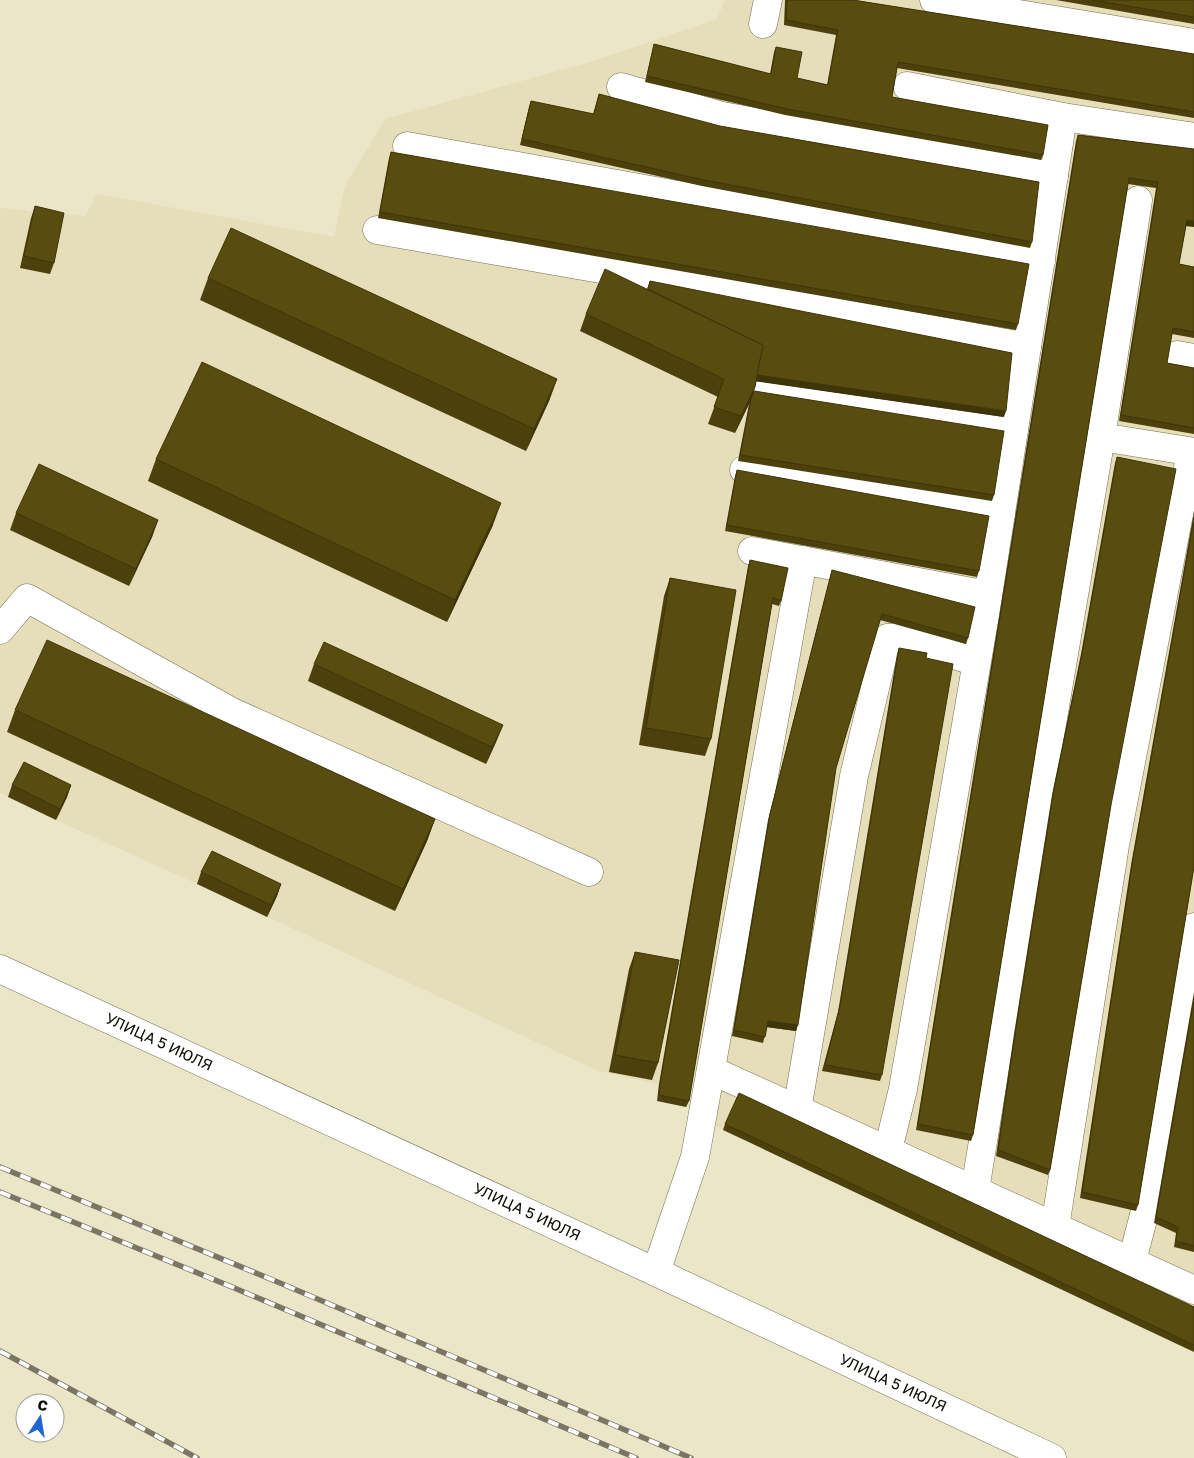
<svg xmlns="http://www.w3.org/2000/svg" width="1194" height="1458" font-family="'Golos Text',sans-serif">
<rect width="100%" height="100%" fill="#ece6c9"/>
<!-- built -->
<path fill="#e6deb9" d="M725,0h469v1352l-471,-222 -37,-23 -29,-6 1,-17 -60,-13 -401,-187 -141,-64 -56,-27v-585l85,8 12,-22 237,43 11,-51 40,-67 205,-57 127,-43z"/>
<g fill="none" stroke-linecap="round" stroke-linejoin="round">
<!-- minor casing -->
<g stroke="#746f54" stroke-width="29">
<g id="minor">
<path d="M934,0l260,43"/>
<path d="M763,24l5,-24"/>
<path d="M907,86l156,31 131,20"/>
<path d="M621,87l101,29 332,60"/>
<path d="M407,146l634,115"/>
<path d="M377,230l275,48 375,69"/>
<path d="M1177,355l17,3"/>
<path d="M759,390l255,39"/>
<path d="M1101,437l93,15"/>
<path d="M744,470l257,44"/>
<path d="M752,551l236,44"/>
<path d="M0,630l27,-32 205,114 357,160"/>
<path d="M711,1070l483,220"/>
<path d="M797,1110l57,-334 33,-138 11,-1 78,25"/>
<path d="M888,1150l15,-61 82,-474 78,-498"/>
<path d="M975,1190l65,-396 61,-357 37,-237"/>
<path d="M1055,1227l60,-382 76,-393"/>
<path d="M1132,1261l12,-46 50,-288"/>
<path d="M656,1272l39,-115 108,-597"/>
</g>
</g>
<!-- highway casing -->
<g stroke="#746f54" stroke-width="29">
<path id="highway" d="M0,969l656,303 396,186"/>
</g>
<!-- minor -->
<use href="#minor" stroke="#fff" stroke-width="28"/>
<!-- highway -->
<use href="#highway" stroke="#fff" stroke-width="28"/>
<!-- rail casing -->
<g stroke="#7b7664" stroke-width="5.5">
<g id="rail">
<path d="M0,1167l280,116 411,175"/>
<path d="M0,1192l232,95 404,171"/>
<path d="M0,1351l197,107"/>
</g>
</g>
<!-- rail -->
<use href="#rail" stroke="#fff" stroke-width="4" stroke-dasharray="11" stroke-linecap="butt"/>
</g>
<!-- wall -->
<g fill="#4c410d">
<path d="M785,0h68l341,54v64l-297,-50 -5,29 151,58 -2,5 -256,-45 -140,-33 9,-38 116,30 4,-22 2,-5 21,31 30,7 9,-50 -52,-10z"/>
<path d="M1056,0h138v24z"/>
<path d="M599,94l433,148 -2,6 -328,-62 -182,-41 9,-38 2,-6 62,13z"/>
<path d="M1078,135l116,14 -8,77 -7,38 15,3v71l-22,-4 -5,29 27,5v66l-75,-13 37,-233 -28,-4 -155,951 -2,6 -55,-11 160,-989z"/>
<path d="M391,152l627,172 -2,6 -638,-112 11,-60z"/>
<path d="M35,206l19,57 -4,11 -30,-6 11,-50z"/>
<path d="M208,278l349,101 -8,22 -23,50 -326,-151z"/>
<path d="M650,281l354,136 -248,-36 -2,10 240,104 -2,6 -254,-40 11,-57 -14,29 -27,-9 10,-27 -138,-66 6,-17 61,-25z"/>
<path d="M1117,457l-6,348 -61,365 -2,5 -52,-19 18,-122 38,-239 29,-141 34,-191z"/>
<path d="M156,459l337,66 -46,97 -299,-141z"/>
<path d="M737,470l242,101 -2,6 -252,-46 10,-55z"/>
<path d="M1194,512v355l-56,338 -2,6 -56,-13 51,-333z"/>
<path d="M16,513l142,7 -6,17 -23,49 -119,-56z"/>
<path d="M750,560l31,41 -2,5 -7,-2 -83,497 -3,6 -29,-6 2,-17 89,-518z"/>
<path d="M832,570l136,68 -2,6 -86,-24 -44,148 -40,263 -29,-4 -4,16 -31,-7 36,-216z"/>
<path d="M670,578l41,161 -6,17 -66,-11 25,-149z"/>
<path d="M899,648l-17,427 -2,6 -58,-10 16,-59 59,-358z"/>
<path d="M314,664l189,61 -7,17 -10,22 -178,-83z"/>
<path d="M15,710l420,109 -8,22 -32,70 -388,-179z"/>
<path d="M12,785h59l-4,12 -11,23 -48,-23z"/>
<path d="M201,872l80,12 -4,12 -10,21 -70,-33z"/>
<path d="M635,952l23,111 -6,17 -43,-8 20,-103z"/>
<path d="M1194,992v260l-20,-5 2,-14 -22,-10z"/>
<path d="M725,1124l469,183v45l-471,-222z"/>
</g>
<!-- shaded-wall -->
<g fill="#3e350a">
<path d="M1187,220l7,1v6l-9,-1z"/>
<path d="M755,375l251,36 -2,6 -251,-36z"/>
<path d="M557,379l-8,22 -23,50 8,-22z"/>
<path d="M755,387l-6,17 -14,29 6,-17z"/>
<path d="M501,503l-8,22 -46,97 8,-22z"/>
<path d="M158,520l-6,17 -23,49 7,-17z"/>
<path d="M503,725l-7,17 -10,22 6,-17z"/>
<path d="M71,785l-4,12 -11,23 4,-11z"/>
<path d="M435,819l-8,22 -32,70 8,-22z"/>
<path d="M281,884l-4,12 -10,21 4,-12z"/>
<path d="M768,1021l30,4 -2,6 -30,-4z"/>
</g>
<!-- building -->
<g fill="#584c0f" stroke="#3e350a">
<path d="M787,0h66l341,54v58l-296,-50 -6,35 156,28 -5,30 -256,-46 -140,-33 7,-32 117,30 5,-27 26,5 -5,26 31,7 10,-55 -52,-10z"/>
<path d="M1092,0h102v17z"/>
<path d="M599,94l121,32 319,56 -7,60 -328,-62 -182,-41 9,-38 63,13z"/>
<path d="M1078,135l116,14v72l-7,-1 -8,44 15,3v65l-21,-4 -6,35 27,5v60l-73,-13 37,-233 -29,-4 -156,957 -55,-11z"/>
<path d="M391,152l638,112 -11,60 -638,-112z"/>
<path d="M35,206l29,7 -10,50 -30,-7z"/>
<path d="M231,228l326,151 -23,50 -326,-151z"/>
<path d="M605,269l158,76 -8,42 -14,29 -27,-9 10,-28 -138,-65z"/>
<path d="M650,281l362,72 -6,58 -249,-36 6,-30 -115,-56z"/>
<path d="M202,362l299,141 -46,97 -299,-141z"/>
<path d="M754,391l250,40 -10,64 -254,-40 11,-56z"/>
<path d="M1117,457l59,12 -65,336 -61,365 -52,-20 18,-122 38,-239 29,-140z"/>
<path d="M39,464l119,56 -22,49 -120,-56z"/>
<path d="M737,470l252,46 -10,55 -252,-46z"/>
<path d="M1194,518v349l-56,338 -56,-13 51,-333z"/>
<path d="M750,560l38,8 -7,33 -8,-4 -84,504 -30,-6 2,-17z"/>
<path d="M832,570l143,37 -7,31 -86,-24 -46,154 -38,257 -30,-4 -3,16 -31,-7 36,-216z"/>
<path d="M670,578l66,12 -25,149 -65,-11z"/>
<path d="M47,640l388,179 -32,70 -388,-179z"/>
<path d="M324,642l179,83 -11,22 -178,-83z"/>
<path d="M899,648l28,5 -1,5 27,6 -71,411 -57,-10 15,-59z"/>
<path d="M24,762l47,23 -11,24 -48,-24z"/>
<path d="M212,851l69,33 -10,21 -70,-33z"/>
<path d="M635,952l44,8 -21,103 -43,-8z"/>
<path d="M1194,999v247l-18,-5 2,-14 -22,-10z"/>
<path d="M739,1093l455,214v38l-469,-221z"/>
</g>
<g text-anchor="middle" stroke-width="5" stroke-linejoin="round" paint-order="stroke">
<!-- street labels -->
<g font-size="15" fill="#0f0c04" stroke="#fff">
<text transform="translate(159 1042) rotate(25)" y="5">УЛИЦА 5 ИЮЛЯ</text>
<text transform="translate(527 1212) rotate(25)" y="5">УЛИЦА 5 ИЮЛЯ</text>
<text transform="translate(893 1383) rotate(25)" y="5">УЛИЦА 5 ИЮЛЯ</text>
</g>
</g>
<!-- north arrow -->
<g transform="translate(40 1418) rotate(12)"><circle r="24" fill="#ffffff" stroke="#9f9e9b"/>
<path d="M0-4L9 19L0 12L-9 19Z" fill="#2065d0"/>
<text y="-8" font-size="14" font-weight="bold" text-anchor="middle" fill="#0f0c04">С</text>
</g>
</svg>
